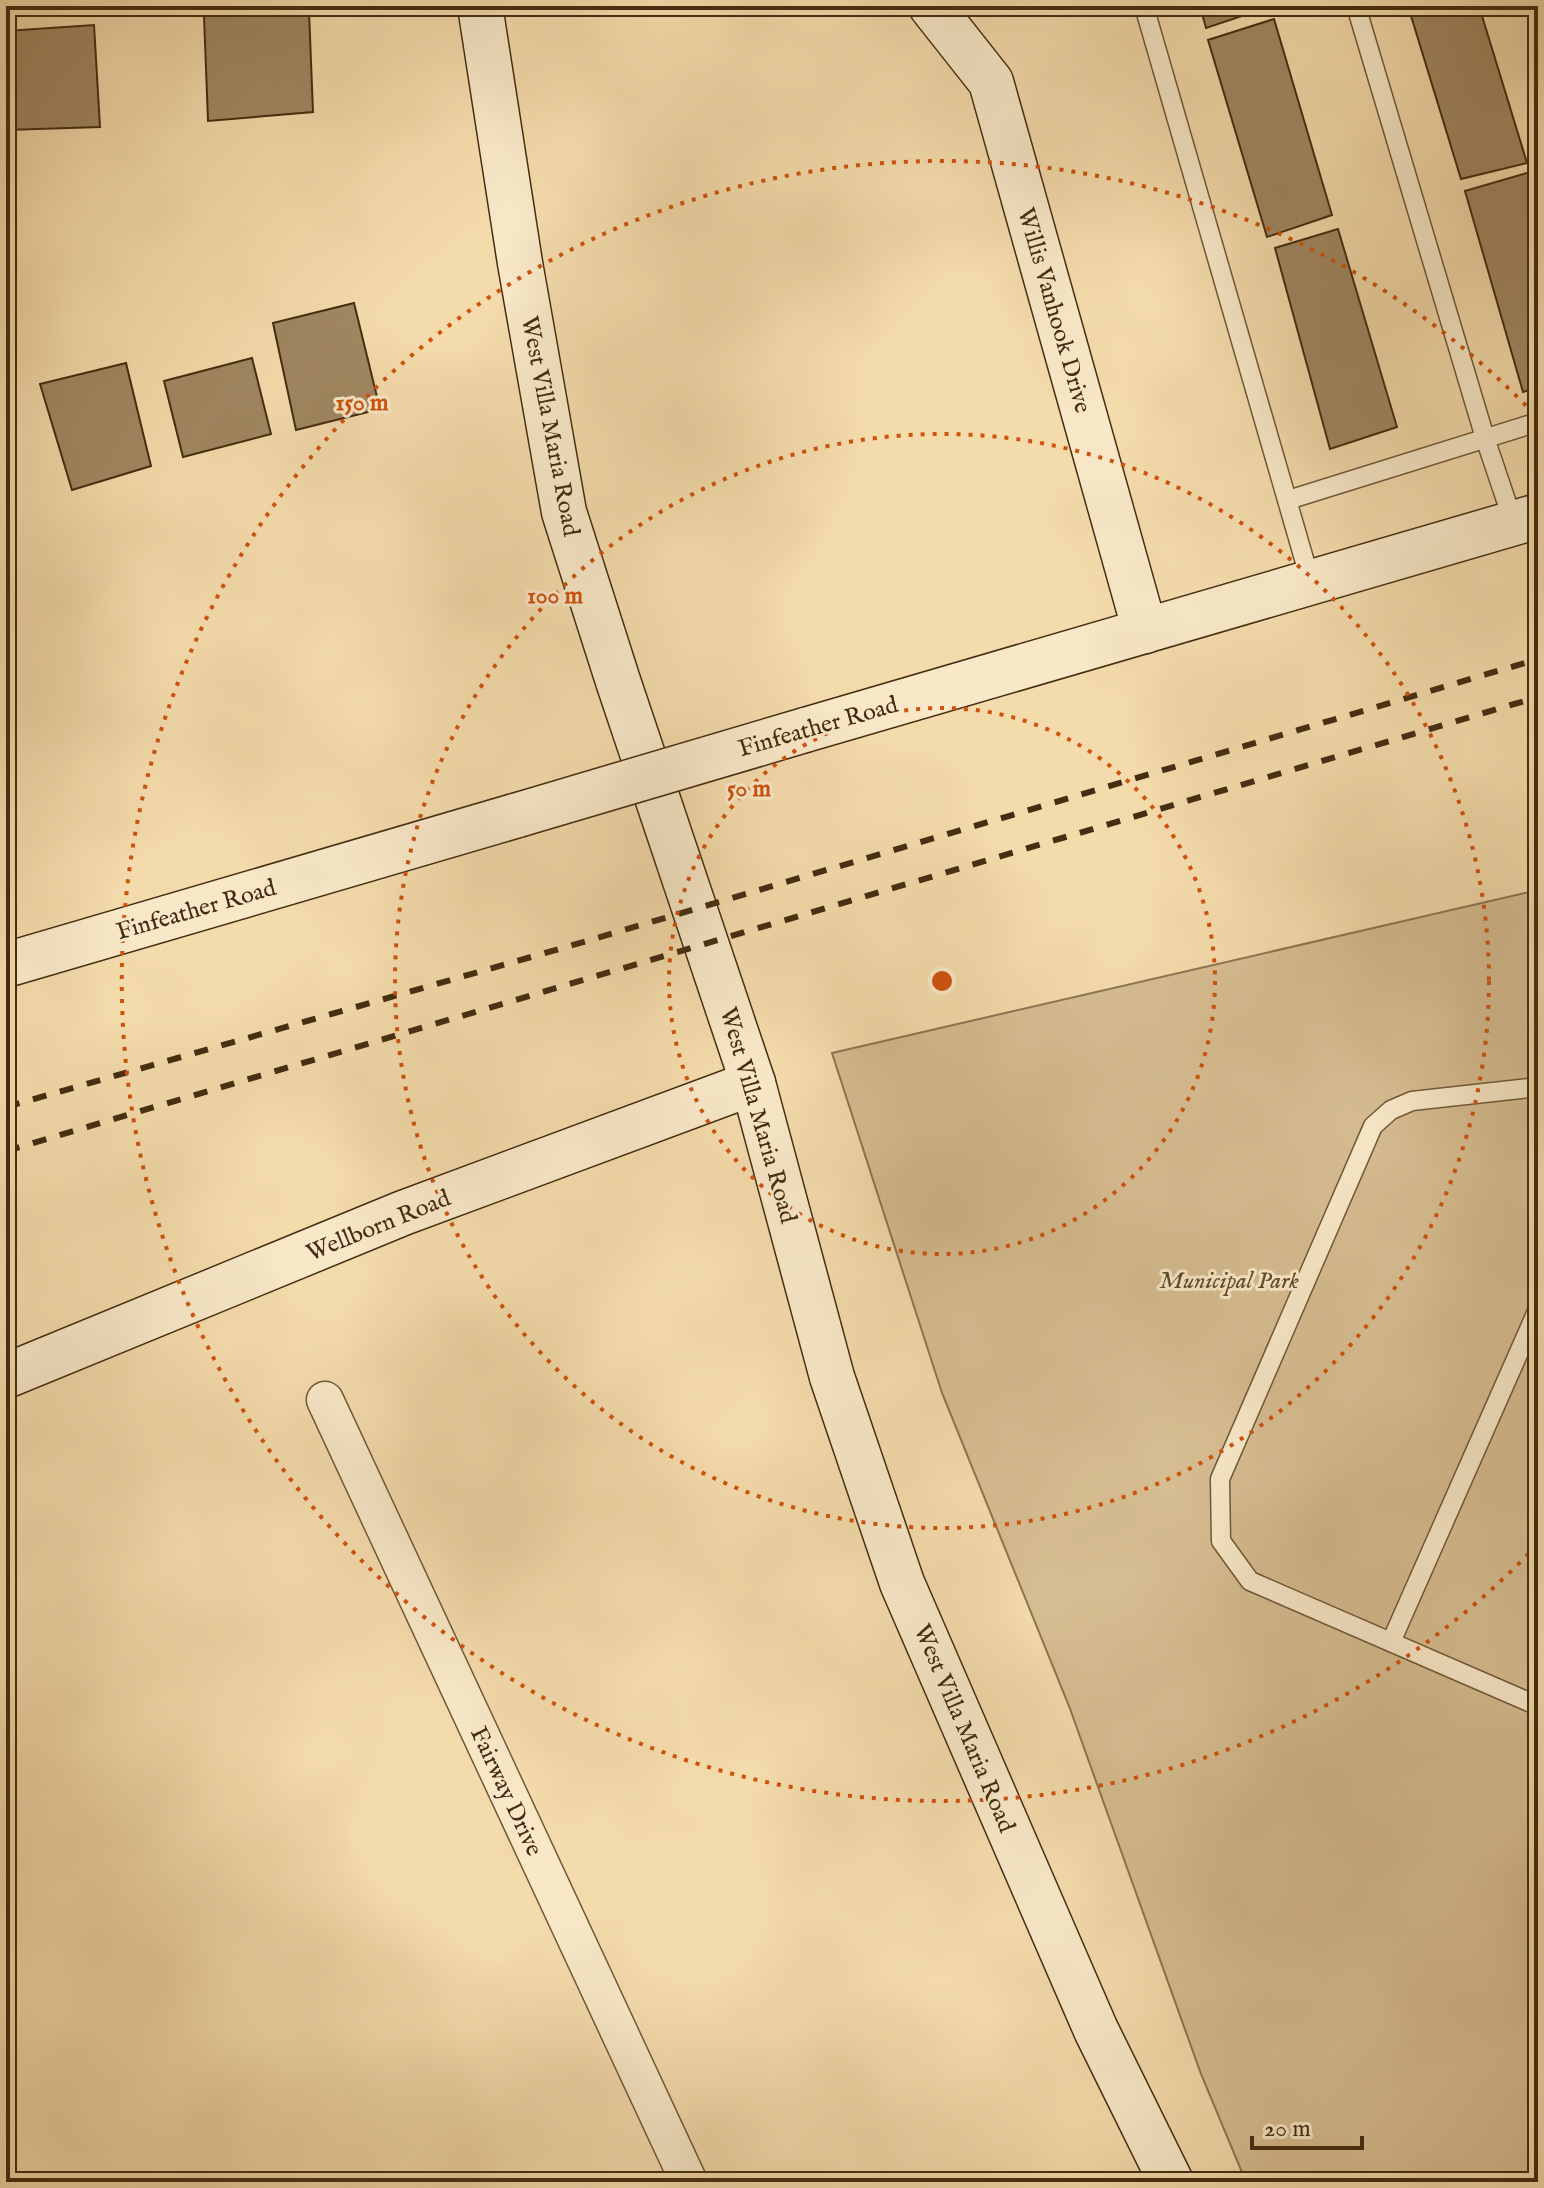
<svg xmlns="http://www.w3.org/2000/svg" width="1544" height="2188" font-family="'IM FELL English',serif">
<rect width="100%" height="100%" fill="#f4dbab"/>
<filter id="stains"><feTurbulence type="fractalNoise" baseFrequency=".0025" numOctaves="4"/><feColorMatrix values="0 0 0 0 .2 0 0 0 0 .09 0 0 0 0 .02 0 0 0 .5 -.17"/></filter>
<radialGradient id="worn" r=".72"><stop offset=".6" stop-color="#630" stop-opacity="0"/><stop offset="1" stop-color="#630" stop-opacity=".3"/></radialGradient>
<!-- green -->
<path fill="#d6bd91" stroke="#8d7551" stroke-width="2" d="M1538,890v1292h-292l-45,-108 -132,-368 -127,-313 -110,-340z"/>
<!-- building -->
<g fill="#a08761" stroke="#442d11" stroke-width="2">
<path d="M1200,6h72l-66,22z"/>
<path d="M1408,6h71l48,157 -66,16z"/>
<path d="M309,11l4,101 -105,9 -4,-105z"/>
<path d="M1274,19l58,196 -65,22 -59,-197z"/>
<path d="M94,25l6,102 -94,3v-99z"/>
<path d="M1530,172l8,29v186l-15,5 -58,-201z"/>
<path d="M1338,229l59,198 -67,22 -55,-201z"/>
<path d="M354,303l26,106 -84,21 -23,-107z"/>
<path d="M252,358l19,76 -88,23 -19,-76z"/>
<path d="M126,363l25,103 -79,24 -32,-106z"/>
</g>
<g fill="none" stroke-linecap="round" stroke-linejoin="round">
<!-- lane casing -->
<g stroke="#705838" stroke-width="21">
<g id="lane">
<path d="M1144,6l167,577"/>
<path d="M1356,6l129,432 29,86"/>
<path d="M1288,500l250,-78"/>
<path d="M1538,1087l-126,14 -21,9 -18,16 -153,353 1,62 29,40 288,125"/>
<path d="M1391,1642l147,-333"/>
</g>
</g>
<!-- street casing -->
<g stroke="#705838" stroke-width="39">
<path id="street" d="M325,1400l364,782"/>
</g>
<!-- secondary casing -->
<g stroke="#442d11" stroke-width="47">
<g id="secondary">
<path d="M480,6l40,257 44,249 54,169 135,402 79,294 70,206 194,447 75,152"/>
<path d="M931,6l60,76 154,549"/>
<path d="M805,730l733,-214"/>
<path d="M6,965l512,-150"/>
<path d="M6,1376l397,-163 350,-130"/>
</g>
</g>
<!-- lane -->
<use href="#lane" stroke="#f8e8c8" stroke-width="18"/>
<!-- street -->
<use href="#street" stroke="#f8e8c8" stroke-width="36"/>
<!-- secondary -->
<use href="#secondary" stroke="#f8e8c8" stroke-width="44"/>
<!-- rail -->
<g stroke="#442d11" stroke-width="6" stroke-dasharray="14 14" stroke-linecap="butt">
<path d="M6,1107l581,-166 951,-282"/>
<path d="M6,1151l1532,-454"/>
</g>
<!-- secondary-bridge casing -->
<g stroke="#442d11" stroke-width="47" stroke-linecap="butt">
<path id="secondary-bridge" d="M518,815l287,-85"/>
</g>
<!-- secondary-bridge -->
<use href="#secondary-bridge" stroke="#f8e8c8" stroke-width="44"/>
</g>
<!-- distance rings -->
<g fill="none" stroke="#cf520d" stroke-width="4" stroke-dasharray="4 8">
<circle cx="942" cy="981" r="273"/>
<circle cx="942" cy="981" r="547"/>
<path d="M1537 1545A820 820 0 1 1 1537 417"/>
</g>
<g text-anchor="middle" stroke-width="6" stroke-linejoin="round" paint-order="stroke">
<!-- street labels -->
<g font-size="24" fill="#442d11" stroke="#f8e8c8">
<text transform="translate(1055 310) rotate(74)" y="8">Willis Vanhook Drive</text>
<text transform="translate(551 426) rotate(79)" y="8">West Villa Maria Road</text>
<text transform="translate(818 726) rotate(-16)" y="8">Finfeather Road</text>
<text transform="translate(196 909) rotate(-16)" y="8">Finfeather Road</text>
<text transform="translate(759 1115) rotate(74)" y="8">West Villa Maria Road</text>
<text transform="translate(378 1225) rotate(-22)" y="8">Wellborn Road</text>
<text transform="translate(965 1728) rotate(67)" y="8">West Villa Maria Road</text>
<text transform="translate(507 1791) rotate(65)" y="8">Fairway Drive</text>
</g>
<!-- park labels -->
<g font-size="24" font-style="italic" fill="#614a2b" stroke="#f8e8c8">
<text x="1229" y="1288">Municipal Park</text>
</g>
</g>
<circle cx="942" cy="981" r="12" fill="#cf520d" stroke="#f8e8c8" stroke-width="4"/>
<g font-size="24" text-anchor="middle" font-weight="bold" fill="#cf520d" stroke="#f8e8c8" stroke-width="6" stroke-linejoin="round" paint-order="stroke">
<text x="362" y="410">150 m</text>
<text x="555" y="603">100 m</text>
<text x="749" y="796">50 m</text>
</g>
<!-- margin -->
<rect width="1544" height="2188" fill="none" stroke="#f4dbab" stroke-width="32"/>
<rect x="8" y="8" width="1528" height="2172" fill="none" stroke="#442d11" stroke-width="4"/>
<rect x="16" y="16" width="1512" height="2156" fill="none" stroke="#442d11" stroke-width="2"/>
<!-- scale -->
<path d="M1252 2136v12h110v-12" fill="none" stroke="#442d11" stroke-width="4"/>
<text x="1264" y="2136" font-size="24" fill="#442d11" stroke="#f8e8c8" stroke-width="6" paint-order="stroke">20 m</text>
<rect width="100%" height="100%" filter="url(#stains)"/>
<rect width="100%" height="100%" fill="url(#worn)"/>
</svg>
